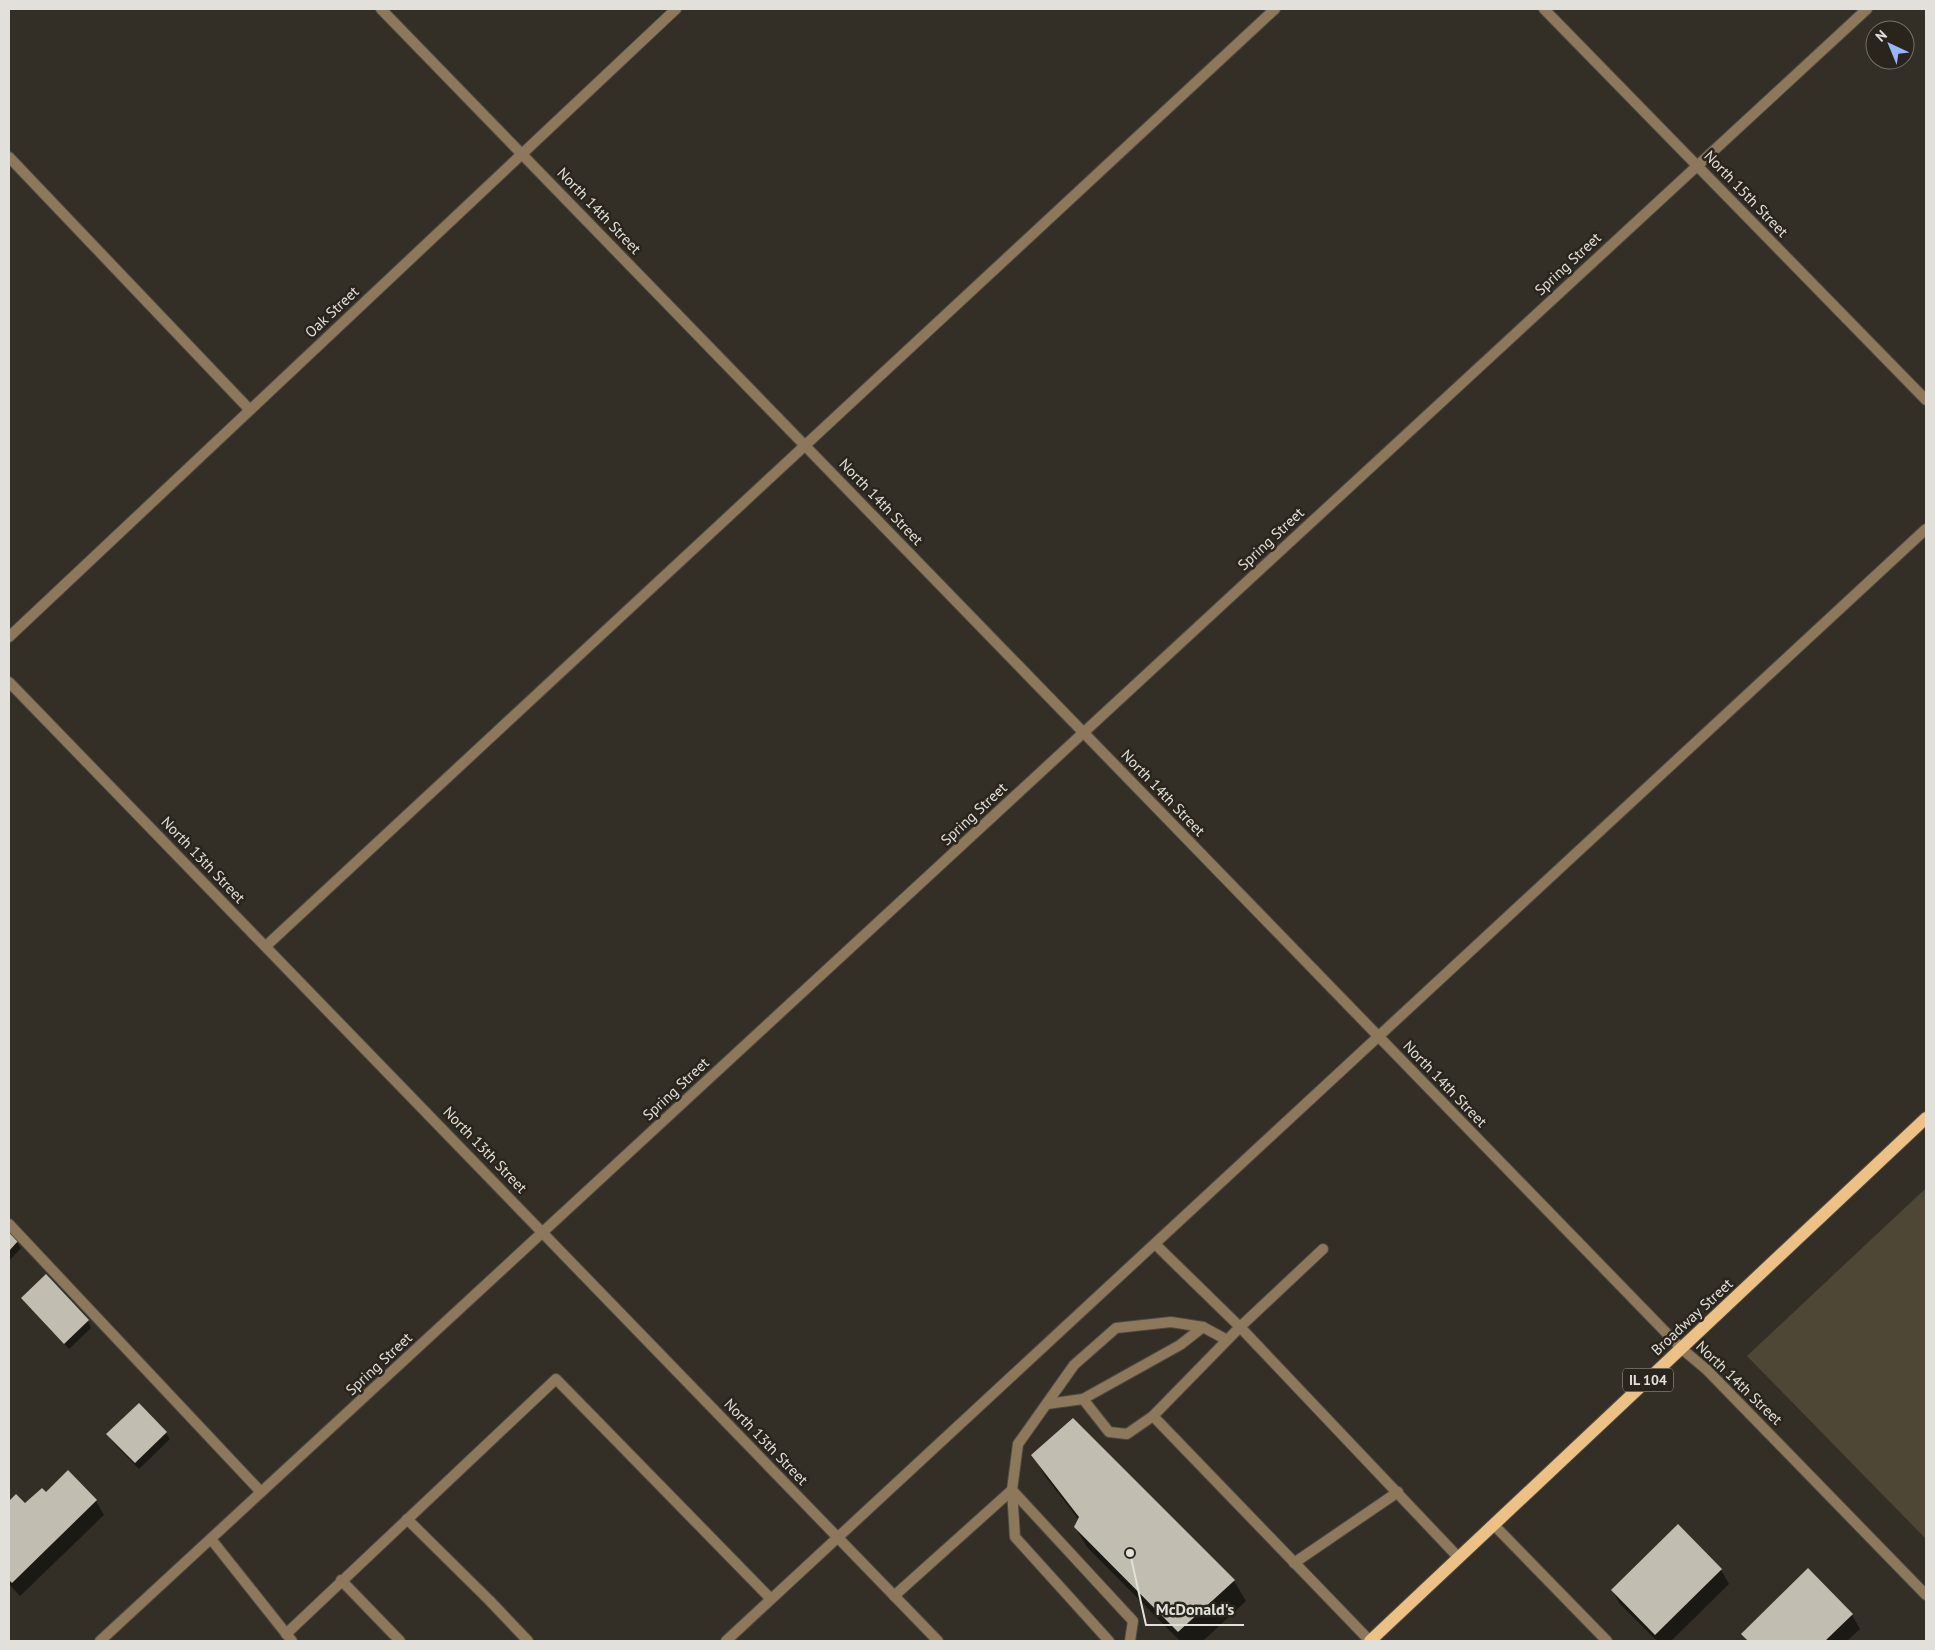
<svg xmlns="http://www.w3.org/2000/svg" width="1935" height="1650" font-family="'PT Sans',sans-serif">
<rect width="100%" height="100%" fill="#332f26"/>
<!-- green -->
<path fill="#4e4736" d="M1926,1188v351l-179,-183z"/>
<!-- shadow -->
<g fill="#0007">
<path d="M9,1233l12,15 -12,13z"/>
<path d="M23,1298l65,23 3,7 -22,21 -42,-45z"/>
<path d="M166,1433l4,6 -31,30 -27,-28 -4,-6z"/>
<path d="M1033,1455l201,126 12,20 -43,40h-23l-93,-94 -12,-20 4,-7 -34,-44z"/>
<path d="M68,1472l28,29 8,14 -84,81 -11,-12v-81l7,-7 9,9 21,-11z"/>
<path d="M1678,1526l43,44 8,14 -58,57h-14l-37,-37 -8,-14z"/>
<path d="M1852,1615l8,14 -13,12h-100l-4,-7z"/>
</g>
<!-- building -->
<g fill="#c1bdb1">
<path d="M9,1232l9,9 -9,10z"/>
<path d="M46,1274l43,46 -25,24 -43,-46z"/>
<path d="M139,1403l28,29 -32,31 -29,-29z"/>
<path d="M1073,1418l162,162 -57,52 -104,-105 5,-10 -48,-62z"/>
<path d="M68,1470l29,30 -85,83 -3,-3v-79l7,-7 9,9 17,-15 4,4z"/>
<path d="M1678,1524l44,45 -67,66 -44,-45z"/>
<path d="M1808,1568l45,46 -28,27h-77l-7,-7z"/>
</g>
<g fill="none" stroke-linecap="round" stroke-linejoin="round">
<!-- lane casing -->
<g stroke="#4f4b43" stroke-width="12">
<g id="lane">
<path d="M9,157l241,253"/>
<path d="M266,946l1009,-937"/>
<path d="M9,1224l252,268"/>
<path d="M1155,1244l85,83 219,231"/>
<path d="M1323,1249l-83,78 -87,89 217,225"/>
<path d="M1083,1399l26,33 18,2 26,-18"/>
<path d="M1047,1404l36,-5 97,-54 23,-18"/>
<path d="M407,1519l82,81 39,41"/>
<path d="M1494,1525l113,116"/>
<path d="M211,1539l81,102"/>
<path d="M1294,1563l104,-71"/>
<path d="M341,1580l59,61"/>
<path d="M894,1596l118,-106 3,47 94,104"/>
<path d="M286,1634l270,-255 215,220"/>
<path d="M726,1641l1200,-1112"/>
<path d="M1130,1641l3,-20 -121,-131 6,-46 56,-79 42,-37 55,-6 32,5 24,13"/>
</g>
</g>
<!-- street casing -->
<g stroke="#4f4b43" stroke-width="12">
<g id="street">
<path d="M381,9l1301,1340 25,21 219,225"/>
<path d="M1544,9l382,391"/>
<path d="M9,637l667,-628"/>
<path d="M9,682l929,959"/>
<path d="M100,1641l1767,-1632"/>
</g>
</g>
<!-- primary casing -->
<g stroke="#4f4b43" stroke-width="14">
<path id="primary" d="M1370,1641l556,-523"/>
</g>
<!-- lane -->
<use href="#lane" stroke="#8e785c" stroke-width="10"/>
<!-- street -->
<use href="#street" stroke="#8e785c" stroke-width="10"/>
<!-- primary -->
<use href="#primary" stroke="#edc085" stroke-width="12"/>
</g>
<g text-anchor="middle" stroke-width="5" stroke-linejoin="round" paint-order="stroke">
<!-- shield labels -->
<rect fill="#29251c" stroke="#aaa8a1" stroke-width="1" x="1623" y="1368.5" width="50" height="23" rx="4"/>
<g font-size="14" font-weight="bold" fill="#e2e0da">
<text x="1648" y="1385">IL 104</text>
</g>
<!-- street labels -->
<g font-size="15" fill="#e2e0da" stroke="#29251c">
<text transform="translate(1746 194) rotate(46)" y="5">North 15th Street</text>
<text transform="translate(599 211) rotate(46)" y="5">North 14th Street</text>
<text transform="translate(1568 264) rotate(-43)" y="5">Spring Street</text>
<text transform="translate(332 312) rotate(-43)" y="5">Oak Street</text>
<text transform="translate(881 502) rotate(46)" y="5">North 14th Street</text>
<text transform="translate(1271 539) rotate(-43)" y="5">Spring Street</text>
<text transform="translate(1163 793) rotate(46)" y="5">North 14th Street</text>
<text transform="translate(974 814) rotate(-43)" y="5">Spring Street</text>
<text transform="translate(203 860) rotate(46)" y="5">North 13th Street</text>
<text transform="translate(1445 1084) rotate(46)" y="5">North 14th Street</text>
<text transform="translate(676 1089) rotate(-43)" y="5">Spring Street</text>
<text transform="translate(485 1150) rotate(46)" y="5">North 13th Street</text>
<text transform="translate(1692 1317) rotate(-43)" y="5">Broadway Street</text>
<text transform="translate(379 1364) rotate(-43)" y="5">Spring Street</text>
<text transform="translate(1739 1383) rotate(44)" y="5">North 14th Street</text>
<text transform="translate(766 1442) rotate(46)" y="5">North 13th Street</text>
</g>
</g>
<!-- callouts -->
<path fill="none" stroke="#e2e0da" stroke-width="2" d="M1130 1553L1146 1625H1244"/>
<circle fill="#e2e0da" stroke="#29251c" stroke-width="2" cx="1130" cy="1553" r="5"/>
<g font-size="16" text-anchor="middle" font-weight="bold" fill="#e2e0da" stroke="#29251c" stroke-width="5" stroke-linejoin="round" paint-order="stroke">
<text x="1195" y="1615">McDonald's</text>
</g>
<!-- border -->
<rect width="1935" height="1650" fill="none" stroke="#e2e0da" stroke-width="20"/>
<!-- north arrow -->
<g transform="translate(1890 45) rotate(316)"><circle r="24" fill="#29251c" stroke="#737068"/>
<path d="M0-4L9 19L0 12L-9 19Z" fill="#99b5fd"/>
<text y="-8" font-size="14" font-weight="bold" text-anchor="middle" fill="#e2e0da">N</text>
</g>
</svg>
